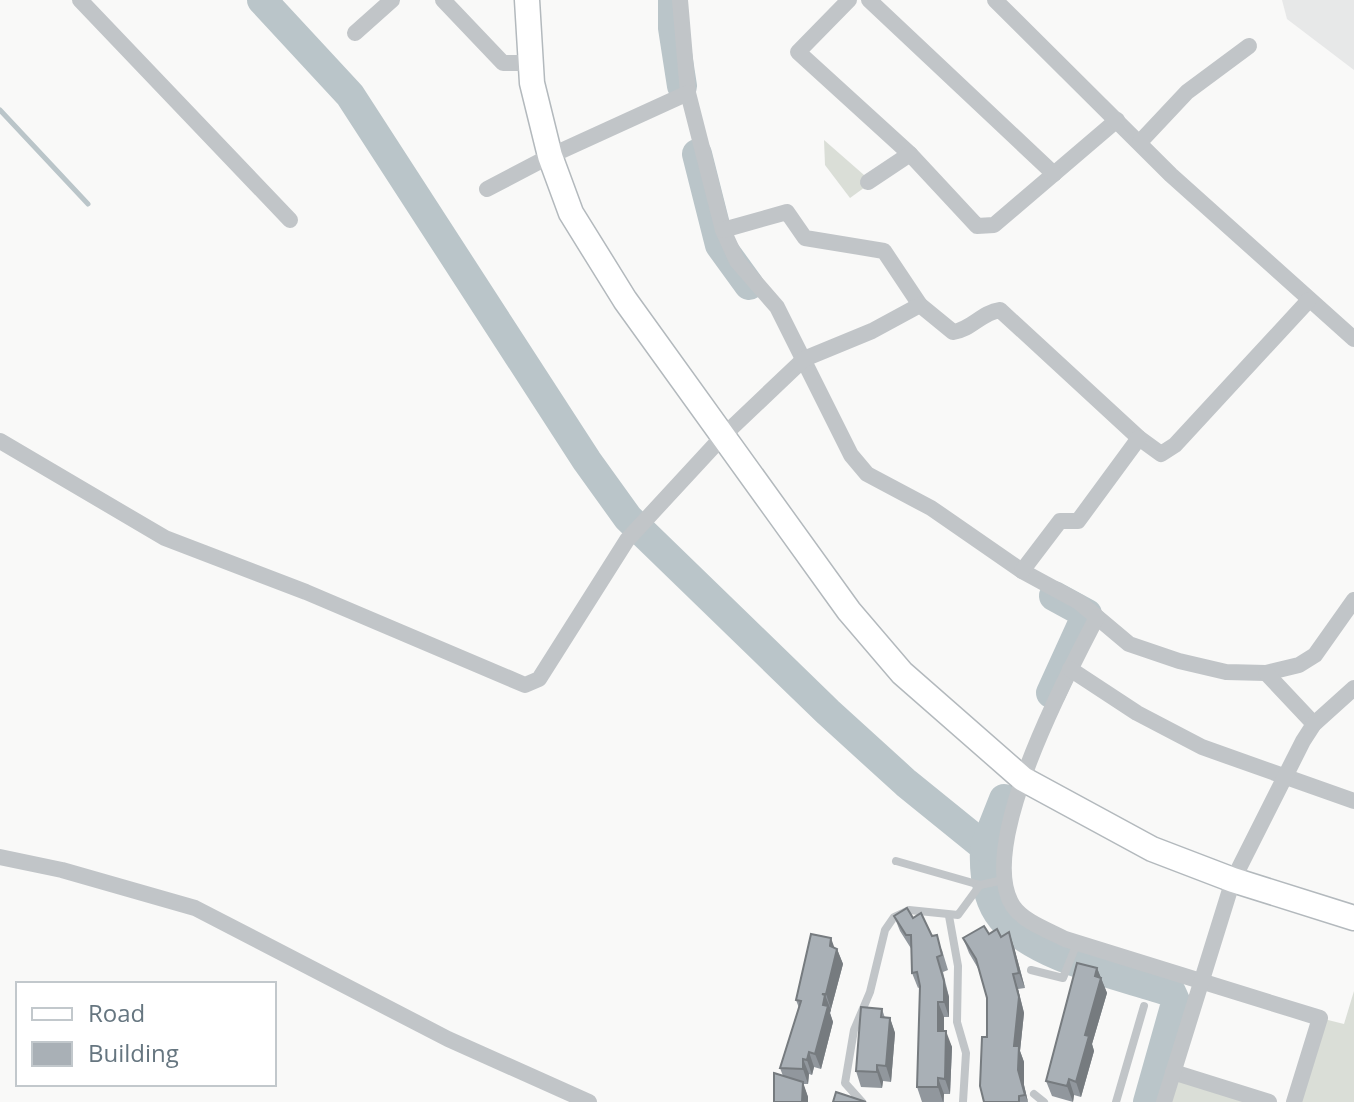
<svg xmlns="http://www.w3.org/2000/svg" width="1354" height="1102" font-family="'Open Sans',sans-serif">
<rect width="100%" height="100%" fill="#f9f9f8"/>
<!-- built -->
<path fill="#e7e8e8" d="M1282,0h72v70l-67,-51z"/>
<!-- green -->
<g fill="#daded7">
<path d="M824,140l48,42 -22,16 -25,-33z"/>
<path d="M1354,991v111h-60l26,-84 24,6z"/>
<path d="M1173,1072l96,30h-105z"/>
</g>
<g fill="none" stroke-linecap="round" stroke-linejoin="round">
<!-- stream -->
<path stroke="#bac5c9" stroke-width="5" d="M0,110l88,94"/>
<!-- river -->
<g stroke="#bac5c9" stroke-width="30">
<path d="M262,0l88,95 237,366 41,57 200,194 78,71 79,64c-1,23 1,52 17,71 35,41 119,57 169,74l5,11 -28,99"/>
<path d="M673,0v28l9,58"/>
<path d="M697,154l23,91 29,40"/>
<path d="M1051,693l36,-79 -33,-18"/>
<path d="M985,847l19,-48"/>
</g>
<!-- secondary casing -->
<g stroke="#b3b9bd" stroke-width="27">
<path id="secondary" d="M527,0l5,83 18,73 21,57 54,87 224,311 53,62 121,106 129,70 81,31 121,38"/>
</g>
<!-- lane -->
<g stroke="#c1c5c8" stroke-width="8">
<path d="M896,861l84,24"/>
<path d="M949,916l9,50 -1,56 9,31 -3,49"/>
<path d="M1031,970l32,8 14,-35"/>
<path d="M1034,1094l10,8"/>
<path d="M862,1102l-17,-19 9,-53 16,-38 15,-62 9,-13 15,-7 49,5 22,-30 24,-5"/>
<path d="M1116,1102l28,-96"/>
</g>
<!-- street -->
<g stroke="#c1c5c8" stroke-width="16">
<path d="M80,0l210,220"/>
<path d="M443,0l60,63h27"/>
<path d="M680,0l8,93 35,137 14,31 40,46 74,148 16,19 64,34 91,63 57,31 50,42 50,17 47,11 40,1 33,-8 16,-10 39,-55"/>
<path d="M849,0l-51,52 112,102 67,72 17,-1 123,-105"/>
<path d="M869,0l185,174"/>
<path d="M995,0l176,175 183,164"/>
<path d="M355,33l37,-33"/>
<path d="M1140,142l47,-50 62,-46"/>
<path d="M868,182l42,-28"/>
<path d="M487,189l63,-33 138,-63"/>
<path d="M723,230l64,-18 18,26 79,13 36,54"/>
<path d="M0,441l165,97 141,54 219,93 14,-6 88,-139 97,-105 80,-76 68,-28 48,-26 33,27c18,-2 29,-20 47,-22l139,128 22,16 14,-9 134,-145"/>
<path d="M1022,571l38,-50h18l61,-83"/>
<path d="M1097,617c-30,58 -122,230 -84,289 11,16 35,24 52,33l255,79 -26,84"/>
<path d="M1070,669l67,44 65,34 152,54"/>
<path d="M1266,673l48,51"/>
<path d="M0,857l62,13 133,38 253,131 141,63"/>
<path d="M1173,1072l96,30"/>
<path d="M1164,1102l69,-222 70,-139 11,-17 40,-36"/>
</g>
<!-- secondary -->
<use href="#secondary" stroke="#fff" stroke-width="24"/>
</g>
<!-- wall -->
<g fill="#91979d">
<path d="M894,916l19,2 19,18 10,14 6,20 -5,2 6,25v20h-5v14l8,16 -2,47h-6v8h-22l-5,-15 3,-100 -2,1 -6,-15v-23l-12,-19z"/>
<path d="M989,934l12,3 13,10 11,41 -7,1 6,24 -4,38 4,11v23l4,17h-44l3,-104 -8,-28 -10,-17 -6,-15z"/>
<path d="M835,948l2,1 6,15 -12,45 -1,4 3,9 -12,47 -7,-2 -2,8 -3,-1 -1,10h-5l5,13v5h-34l9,-26 -3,-8 19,-60 -3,-8z"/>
<path d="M1097,968l10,25 -15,51 2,7 -13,46 -7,-2 -1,7 -21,-6 -6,-15z"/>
<path d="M882,1009l3,9h5l5,15 -4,49 -8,-1 -1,7 -21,-1 -5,-16z"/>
</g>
<!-- shaded-wall -->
<g fill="#767b7f">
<path d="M1009,932l5,15 11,41 -6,-15z"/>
<path d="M831,938l5,14 1,-3 6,15 -12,45 -5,-15z"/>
<path d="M937,957l12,40v20l-5,-15z"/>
<path d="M1097,968l10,25 -15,51 2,7 -13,46 -5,-15z"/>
<path d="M1013,974l5,15 6,24 -4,38 4,11v23l4,17 -3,-7 -7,-25 -4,-24z"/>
<path d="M825,995l6,15 -1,3 3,9 -12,47 -6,-15z"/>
<path d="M938,1002l6,15v29l-6,-15z"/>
<path d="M890,1018l5,15 -4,49 -5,-16z"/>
<path d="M946,1031l6,16 -2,47 -5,-15z"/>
<path d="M809,1052l5,15 -2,8 -5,-15z"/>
<path d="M803,1059l6,15 -1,10 -5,-15z"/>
<path d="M877,1065l6,16 -1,7 -5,-16z"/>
<path d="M938,1078l6,16 -1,8 -5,-15z"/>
<path d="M1069,1079l5,16 -1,7 -6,-16z"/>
<path d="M803,1082l5,15v5h-6z"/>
</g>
<!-- building -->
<g fill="#a9b0b6" stroke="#767b7f" stroke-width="2">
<path d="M907,908l6,10 8,-5 11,23 5,-1 5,20 -5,2 7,24v21h-6v29h8l-1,48 -7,-1v9h-21l3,-101 -3,-14 -5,1 -1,-38h-5l-12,-19z"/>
<path d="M984,926l5,8 8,-5 4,8 8,-5 10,41 -6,1 6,23 -5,49h5l-1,24 7,25 -6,1v6h-35l-4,-16 2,-49h5v-39l-11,-39 -13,-21z"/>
<path d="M811,934l20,4 -1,8 7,3 -11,45h-4l3,1 -2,10 5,1 -13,48 -6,-2 -2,8 -4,-1v10l-23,-1 21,-67 -5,-1z"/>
<path d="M1077,963l20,5 -2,8 6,2 -16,57 4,1 -13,46 -7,-3 -2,7 -21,-5z"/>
<path d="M861,1007l21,2 -1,8 9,1 -4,48 -9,-1v7l-21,-1z"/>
<path d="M774,1073l29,9 -1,20h-28z"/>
<path d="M836,1092l30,10h-33z"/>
</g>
<!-- legend -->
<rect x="16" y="982" width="260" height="104" fill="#ffffff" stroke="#c2c8cc" stroke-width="2"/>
<rect x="32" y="1008" width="40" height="12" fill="#ffffff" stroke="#c2c8cc" stroke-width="2"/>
<text x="88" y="1022" font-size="24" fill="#667680">Road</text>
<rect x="32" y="1042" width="40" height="24" fill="#a9b0b6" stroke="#c2c8cc" stroke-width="2"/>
<text x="88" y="1062" font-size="24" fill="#667680">Building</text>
</svg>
